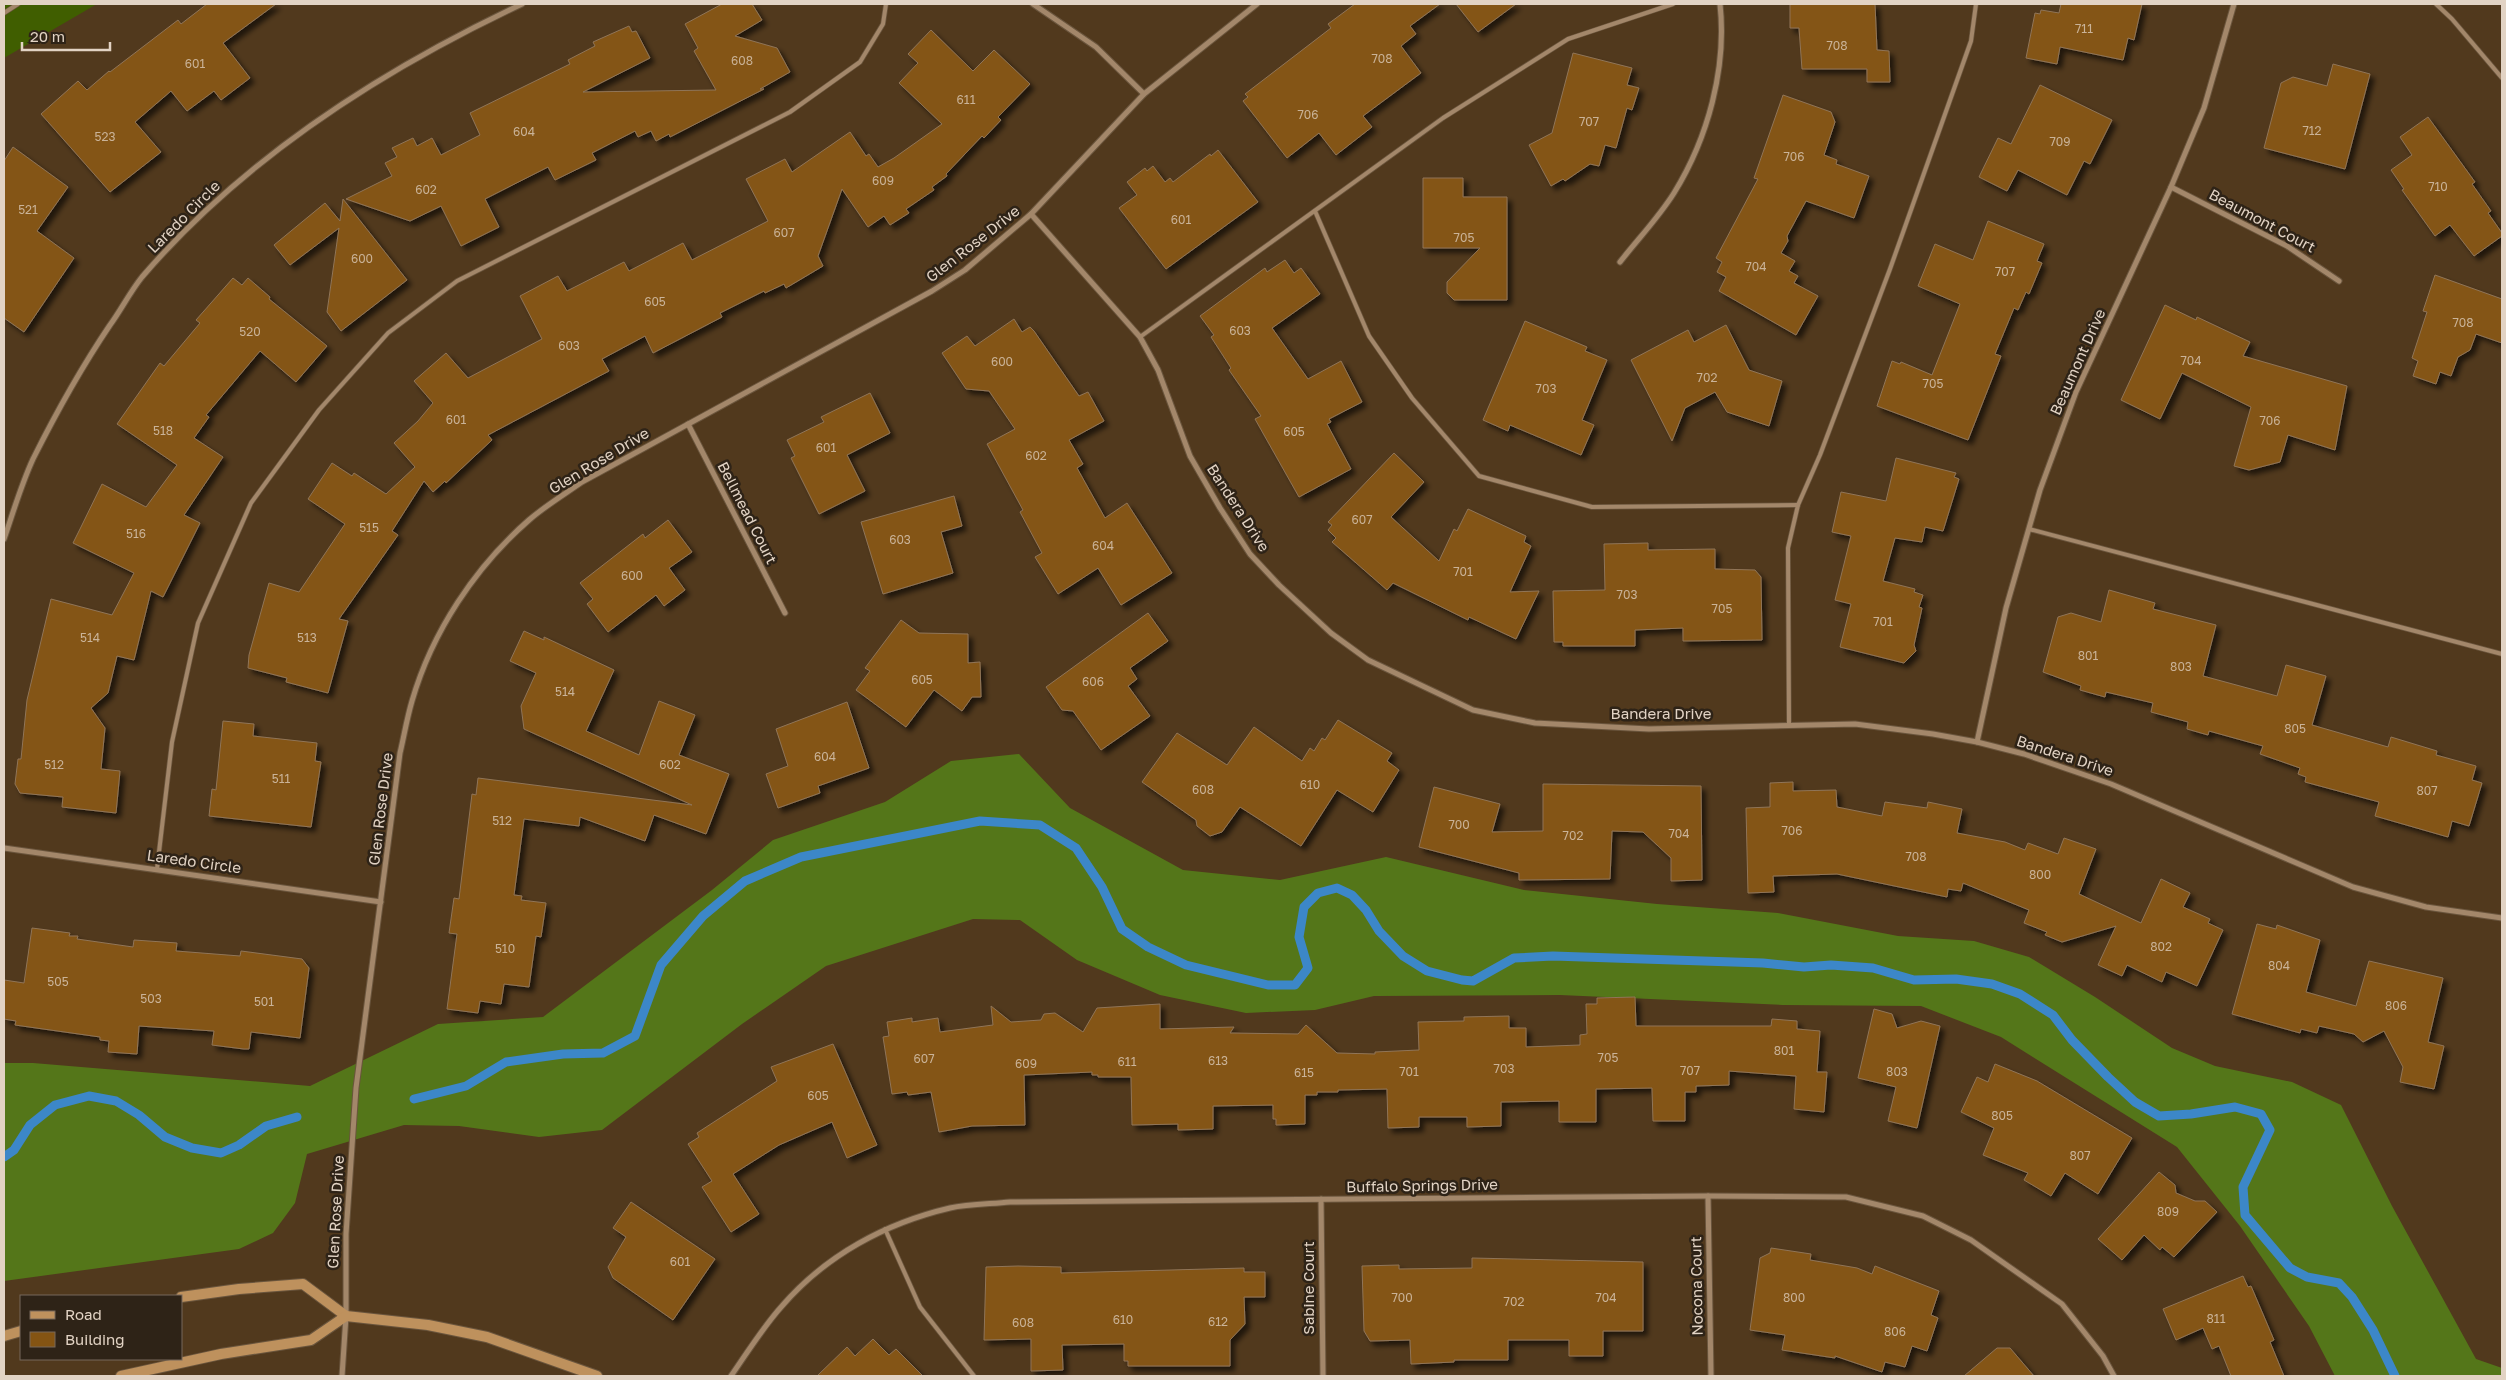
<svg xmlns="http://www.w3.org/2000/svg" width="2506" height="1380" font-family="'Golos Text',sans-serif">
<defs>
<filter id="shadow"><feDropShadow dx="4.5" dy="4.5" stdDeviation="2.5" flood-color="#0009"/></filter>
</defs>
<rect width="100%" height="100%" fill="#51391d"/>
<!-- green -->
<path fill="#405e00" d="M4,4h93l-93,54z"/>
<!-- forest -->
<path fill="#547619" d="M1019,754l51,54 113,62 97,10 106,-23 138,33 133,14 121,9 120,23 76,5 55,16 66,40 77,51 43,18 77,16 49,23 51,101 84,153 26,9v8h-167l-26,-50 -69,-100 -63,-79 -176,-110 -80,-31 -138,-1 -223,-10 -186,1 -59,14 -69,3 -86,-18 -83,-35 -57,-40 -47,-1 -147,47 -84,58 -140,106 -63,7 -80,-11 -55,-1 -97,29 -12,49 -22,30 -34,16 -235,32v-218h29l277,23 128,-62 105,-7 169,-127 61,-50 112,-38 66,-41z"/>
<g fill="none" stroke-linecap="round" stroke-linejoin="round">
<!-- stream -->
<g stroke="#3c87c8" stroke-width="9">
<path d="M414,1099l52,-13 40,-24 57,-8 40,-1 32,-17 26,-71 42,-49 42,-35 56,-24 179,-36 60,4 36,23 26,39 20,42 26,18 38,18 82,20h27l13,-17 -9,-31 5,-30 14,-14 19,-5 15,7 14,15 13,21 24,25 24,15 35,9 11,1 41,-23 39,-2 210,7 41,4 27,-2 42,3 41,12 42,-1 36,5 28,10 33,21 19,25 36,37 27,25 24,14 32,-2 44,-7 26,7 9,16 -27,57 2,28 45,53 17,9 32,6 13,14 21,33 22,46"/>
<path d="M4,1157l10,-7 16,-25 25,-20 34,-9 27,5 23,14 26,22 27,11 29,5 18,-8 27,-19 31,-9"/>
</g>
</g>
<!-- building -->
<g fill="#845413" stroke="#907558" filter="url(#shadow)">
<path d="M207,4h69l-53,39 27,35 -29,22 -7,-9 -27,20 -16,-20 -36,31 26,30 -51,40 -69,-78 37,-33 9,9 22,-19 1,1 68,-52 3,4z"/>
<path d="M722,4h30l10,16 -27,16 42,12 13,24 -30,17h4l-94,48 -1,-3 -13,7 -5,-10 -13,6 -3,-6 -43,22 4,7 -41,20 -7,-13 -63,32 14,28 -38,19 -20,-40 -31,15 -64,-22 46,-23 -7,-13 12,-6 -5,-9 21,-10 4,8 15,-8 9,17 39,-20 -10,-22 100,-49 -2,-4 27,-14 -2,-4 36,-16 3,6 4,-1 14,27 -67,34 133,-2 -22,-39 4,-3 -13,-24z"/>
<path d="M1355,4h85l-30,22 6,8 -15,12 20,27 -58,43 9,11 -36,28 -17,-22 -32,25 -44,-57 5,-4 -3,-3 86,-66 -3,-4z"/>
<path d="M1456,4h60l-38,28z"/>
<path d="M1790,4h85l2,46 12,1 1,31h-23v-13h-65l-3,-41h-9z"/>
<path d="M2061,4h81l-8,36 -6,-2 -5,22 -63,-13 -3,17 -31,-6 9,-45 5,1 1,-4 18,3z"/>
<path d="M931,30l42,41 21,-21 36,34 -32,33 3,3 -17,18 -2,-2 -36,38 1,2 -15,11 2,3 -28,19 3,4 -19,12 -6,-9 -16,11 -26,-38 -24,67 5,10 -37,22 -2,-4 -19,9 -1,-2 -44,22 2,4 -69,36 -8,-17 -43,23 7,12 -121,64 4,5 -46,43 -1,-2 -12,11 -9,-11 -32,50 6,4 -59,84 9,2 -20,72 -42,-11 1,-4 -39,-10 1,-13 20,-72 30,9 46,-68 -37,-25 24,-36 20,13 2,-3 32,21 29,-27 -21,-24 24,-22 15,-18 -19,-22 32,-28 22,25 74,-39 -22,-43 38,-20 9,15 57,-29 5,9 54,-28 9,17 76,-39 -22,-42 39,-20 7,13 58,-40 16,24 3,-2 9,13 16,-9 48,-34 -43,-41 19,-20 -10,-9z"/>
<path d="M1573,53l59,15 -5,17 12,3 -7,22 -5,-2 -11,40 -11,-3 -6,21 -9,-2 -25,17 -2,-2 -12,7 -22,-41 23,-12z"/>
<path d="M2333,64l37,10 -25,95 -81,-21 17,-65 12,-6 34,9z"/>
<path d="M2040,85l72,35 -22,44 -6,-3 -17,34 -49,-25 -11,21 -28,-14 19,-39 13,6z"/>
<path d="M1783,95l48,17 4,10 -11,33 13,5 -1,4 33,12 -15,42 -48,-17 -19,35 1,5 -7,12 14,8 -6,10 9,5 -4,7 24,13 -22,39 -77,-44 7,-14 -9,-5 5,-10 -6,-4 42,-79 -4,-1z"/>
<path d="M2428,117l47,65 -3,2 19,27 -3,2 14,20v3l-28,20 -24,-31 -15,11 -33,-46 2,-1 -13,-19 21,-15 -12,-18z"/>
<path d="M13,147l55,40 -31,44 37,27 -50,74 -20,-14v-157z"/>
<path d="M1218,150l40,52 -92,67 -47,-61 18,-13 -10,-13 18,-14 2,3 6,-5 12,16 5,-4 3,4 37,-28 1,2z"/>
<path d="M1423,178h40v19h44v103h-53l-7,-7v-11l33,-34h-57z"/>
<path d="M343,199l64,81 -66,51 -14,-19 12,-84 -49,37 -16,-20 51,-42 15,18z"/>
<path d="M1988,221l56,23 -7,17 5,2 -13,31 -3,-2 -8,18 -4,-2 -19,46 6,2 -33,84 -91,-34 15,-45 8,3 1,-2 31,13 28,-71 -42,-18 17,-42 38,16z"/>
<path d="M1285,260l9,13 7,-5 19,26 -48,34 36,51 33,-18 21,41 -33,17 2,3 -4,2 24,45 -52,28 -44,-78 6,-3 -32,-46 2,-2 -20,-31 3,-2 -14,-19 65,-48 2,4z"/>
<path d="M2435,275l67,24v44l-26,-9 -6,16 -12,7 -7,19 -11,-4 -4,12 -23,-8 5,-15 -6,-3 15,-46 -4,-1z"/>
<path d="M233,278l9,7 6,-7 22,19 -1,2 58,47 -31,36 -36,-31 -54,64 3,2 -15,21 29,19 -39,58 16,8 -37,74 -12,-6 -17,69 -17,-4 -9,37 -17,15 14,20 -4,41 19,2 -4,42 -54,-6 1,-10 -43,-4 -5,-9 3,-25h3l6,-59 24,-101 61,16 22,-42 -61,-30 8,-16 21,-43 44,23 31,-42 -60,-41 43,-61 4,3 36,-43 -4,-3z"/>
<path d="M2165,305l31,15 1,-3 53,25 -7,14 104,30 -12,64 -47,-15 -8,27 -31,8 -15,-4 17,-59 -69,-34 -22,46 -39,-19z"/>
<path d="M1014,319l8,13 8,-5 4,4 45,65 9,-4 16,29 -35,19 14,24 -6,4 28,50 22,-15 45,70 -51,32 -23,-37 -40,26 -23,-37 7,-4 -22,-41 3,-2 -36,-66 28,-15 -26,-38 -23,-2 -24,-36 25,-17 8,10z"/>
<path d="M1525,321l62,26 -2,4 22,9 -25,60 12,5 -13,30 -71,-30 -2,6 -25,-11z"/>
<path d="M1726,325l23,45 33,11 -13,45 -42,-14 -12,-20 -30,16 -13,33 -41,-81 57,-30 6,12z"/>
<path d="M870,393l20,40 -43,22 18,36 -46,23 -28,-56 4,-2 -8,-16 37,-18 -3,-5z"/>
<path d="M1394,453l30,29 -33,35 48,44 15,-32 3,2 11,-22 58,27 -2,6 7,4 -21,46 29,-1 -23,48 -47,-22 -1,3 -75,-37 -6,7 -55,-48 4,-4 -8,-8 4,-5 -4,-3z"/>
<path d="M1896,458l60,15 -2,4 5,2 -16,52 -18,-4 -3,15 -27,-4 -12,43 32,8 -1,3 9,3 -4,12 3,1 -8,37 2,6 -12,12 -64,-16 11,-43 -16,-4 16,-64 -19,-4 9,-40 45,9z"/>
<path d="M954,496l8,30 -21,6 12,41 -70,21 -22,-72z"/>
<path d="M668,520l24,32 -23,16 16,22 -21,16 -8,-11 -48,37 -21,-28 6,-5 -13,-16 63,-49 2,4z"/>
<path d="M1648,543v7l67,-1v20l40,1 6,7 1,63 -79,1v-13l-48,2v16h-72v-4h-9l-1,-51 52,-1 -1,-46z"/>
<path d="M2109,590l46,13 -2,6 63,16 -13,51 74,20 9,-31 40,11 -14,49 76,22 3,-10 46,14 -1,4 40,11 -4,14 10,3 -13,43 -17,-5 -4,16 -73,-21 4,-14 -74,-20 1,-5 -8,-3 2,-6 -40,-14 3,-8 -54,-15 -1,4 -21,-6 1,-7 -37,-10 2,-9 -47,-11 -1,5 -25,-7 1,-4 -38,-14 15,-55 13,-4 30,9z"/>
<path d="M1148,613l20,28 -38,27 7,11 -9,7 22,30 -49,34 -28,-39 -11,-1 -16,-23z"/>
<path d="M901,620l18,13 49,1v29l12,-1 1,35h-9l-10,14 -28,-21 -28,37 -50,-37 14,-19 -5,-3z"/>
<path d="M524,631l20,9v-3l70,33 -28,61 53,24 20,-54 36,14 -16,40 50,19 -23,60 -52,-19 -9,26 -65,-24 -1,9 -55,-7 -10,76 8,1 -1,4 25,3 -5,34 -5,-1 -7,51 -25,-3 -3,20 -21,-3 -2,12 -31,-4 10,-75 -8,-1 5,-35 5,1 13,-105 4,1 2,-17 214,27 -168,-76 -3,-23 15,-33 -26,-12z"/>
<path d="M847,702l22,66 -51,18 2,7 -42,15 -12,-34 22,-8 -12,-37z"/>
<path d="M1338,720l54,33 -5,8 12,9 -26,42 -36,-22 -36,56 -61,-39 -18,25 -12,4 -13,-10 -1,-6 -54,-38 35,-49 50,32 27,-38 48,34 8,-13 4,3 8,-13 3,2z"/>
<path d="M223,721l31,3 -1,12 64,7 -2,18 6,1 -10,65 -102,-11 3,-27 4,1z"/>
<path d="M1793,782v9l43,-1 1,17 45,9 3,-14 42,6 1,-6 34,7 -5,24 48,9 20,8 3,-7 30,11 6,-16 32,11 -17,45 62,29 20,-44 29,14 -7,14 27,12 -2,4 15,7 -26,56 -31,-14 -4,10 -35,-17 -5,11 -24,-11 18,-39 -54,16 -17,-7 2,-3 -23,-9 5,-13 -66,-27 -2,8 -13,-2 -1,8 -110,-23 -64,2 1,16 -26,1 -2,-85 24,-1v-24z"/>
<path d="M1543,784l158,2 1,94 -31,1v-23l-28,-26 -31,-1 -2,48 -91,1v-7l-100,-26 15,-60 66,17 -8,28 51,-1z"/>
<path d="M2257,924l19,5 1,-4 43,15 -14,52 50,14 13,-45 74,17 -15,64 16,4 -10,43 -34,-7 3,-15 -19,-36 -21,11 -9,-8 -35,-8 -2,7 -16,-4 -1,4 -68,-19z"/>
<path d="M32,928l38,5 -1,3h9l-1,3 56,8 1,-7 43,3 -1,8 64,5 1,-5 61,8 7,9 -9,70 -49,-6 -2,17h-5l-32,-4 2,-14 -75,-5 -2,28 -29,-2 1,-11 -9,-1v-3l-85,-12 1,-4 -12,-2v-39l20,3z"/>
<path d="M1635,997l1,29h135l1,-7 25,2v8l23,2 -3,41h10l-3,40 -30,-3 2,-33 -67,-5v14l-33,1v6h-11v29h-32l-1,-33 -56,1v33h-37v-21l-58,1v24l-34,1v-10h-48v10l-31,1 -1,-39 -49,1v2h-21v3h-12v29l-29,1v-6h-3v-14l-60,1v23l-35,1v-6l-46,1 -1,-48h-33v-2h-6v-3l-68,3 1,50 -53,1 -33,6 -8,-40 -23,3 -1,-3 -15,2 -9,-57 6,-1 -2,-14 25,-4v4l26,-4 2,14 53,-7 -2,-19 20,16 30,-2 3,-6 11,-1 28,19 14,-24 63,-4v25l74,-2 -4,6 68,1 8,-9 31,28 38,1v-2l44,-2 -1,-28 46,-1v-4l45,-1v12h17v19l54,-2v-10l7,-1 -1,-30h11v-6z"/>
<path d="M1874,1009l18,5 5,14 24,-7 19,5 -23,102 -29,-7 8,-34 -38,-9z"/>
<path d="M833,1044l44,101 -30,13 -15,-36 -53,23 -46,29 26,40 -28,18 -29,-45 10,-6 -24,-37 11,-7 -2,-4 80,-52 -6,-14z"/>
<path d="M1995,1064l42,17 95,57 -34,56 -33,-21 -14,23 -27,-16 4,-7 -45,-18 11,-27 -33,-16 16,-35 11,5z"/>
<path d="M2159,1172l16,13 1,8 19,8h10l12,11 -43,45 -12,-10 -2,3 -16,-15 -22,25 -24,-21z"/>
<path d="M631,1202l84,57 -42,61 -60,-42 -5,-11 18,-30 -13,-9z"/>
<path d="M1771,1248l40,6 -1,6 47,8 15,6 3,-8 64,25 -8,24 7,3 -11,33 -15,-5 -7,21 -20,-5 -3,10 -47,-16v2l-53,-8 3,-15 -35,-5 10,-72 10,-5z"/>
<path d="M1472,1258l171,4v69h-40v25h-34v-16h-61v20h-54v2l-43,2 -1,-24 -40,1 -6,-10 -2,-65 37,-1v4l73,-1z"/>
<path d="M1018,1266l43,1v6l183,-5v4h21v25h-21l1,27 -15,16v26h-102v-5h-4v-17l-62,1 1,25 -32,1v-32l-47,1 2,-73z"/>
<path d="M2243,1276l5,11 3,-1 23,54 -4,2 14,34h-53l-12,-30 -7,3 -9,-21 -27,12 -13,-31z"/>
<path d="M873,1339l16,16 7,-6 27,27h-106l30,-29 8,9z"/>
<path d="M1997,1348h13l24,28h-70z"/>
</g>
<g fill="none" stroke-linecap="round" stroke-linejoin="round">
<!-- lane casing -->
<g stroke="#6a553d" stroke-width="5.5">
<g id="lane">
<path d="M2436,4l16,15 50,59"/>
<path d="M4,13l14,-9"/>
<path d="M1315,211l54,125 43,62 67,78 113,31 206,-2"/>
<path d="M1140,337l303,-219 125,-79 105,-35"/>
<path d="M2029,529l473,125"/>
<path d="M1789,725l-1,-177 10,-43 22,-50 70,-186 81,-228 5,-37"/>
<path d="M157,869l15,-127 26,-119 53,-120 68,-93 69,-77 69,-52 333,-169 70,-50 23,-38 3,-20"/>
<path d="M885,1229l35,78 54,69"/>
</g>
</g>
<!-- street casing -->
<g stroke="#6a553d" stroke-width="7">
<g id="street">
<path d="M1033,4l63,43 48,47"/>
<path d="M2171,187l116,59 52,35"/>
<path d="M1031,214l109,123 18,33 32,86 30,52 30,46 29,31 52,48 37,27 105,50 62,13 114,6 206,-5 78,10 44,8 47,12 87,30 242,103 73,20 76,11"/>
<path d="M1620,262c18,-23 39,-45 54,-69 34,-55 53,-125 46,-189"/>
<path d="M688,424l97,189"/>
<path d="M4,539c9,-26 17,-54 29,-80 23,-46 48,-91 77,-134 11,-15 20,-33 32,-48 102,-119 240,-207 380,-273"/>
<path d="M1977,742l29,-134 34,-118 36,-98 95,-205 33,-79 30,-104"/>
<path d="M4,848l377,54"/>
<path d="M1708,1196l3,180"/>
<path d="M1321,1199l2,177"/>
<path d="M342,1376l4,-60v-82l10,-146 44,-335c4,-17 7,-35 12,-52 20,-69 63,-134 117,-181 16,-14 36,-26 53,-38l350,-191 33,-21 66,-56 113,-120 113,-90"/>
<path d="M731,1376c16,-23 32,-49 51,-70 44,-51 104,-83 168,-98 19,-4 41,-4 60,-6l698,-6 138,1 77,19 48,24 91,64 41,52 11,20"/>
</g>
</g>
<!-- secondary casing -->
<g stroke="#6a553d" stroke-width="12">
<g id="secondary">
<path d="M181,1297l58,-8 64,-5 43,32 82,9 59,12 110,39"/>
<path d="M4,1336l17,-5"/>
<path d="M121,1376l100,-22 90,-14 35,-24"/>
</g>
</g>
<!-- lane -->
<use href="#lane" stroke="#a3876a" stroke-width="4"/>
<!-- street -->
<use href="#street" stroke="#a3876a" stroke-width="5"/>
<!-- secondary -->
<use href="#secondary" stroke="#be915d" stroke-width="10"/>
</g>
<g text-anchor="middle" stroke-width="5" stroke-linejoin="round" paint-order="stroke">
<!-- number labels -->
<g font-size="12" fill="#cab398">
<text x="2084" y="33">711</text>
<text x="1837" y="50">708</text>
<text x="1382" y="63">708</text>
<text x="742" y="65">608</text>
<text x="195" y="68">601</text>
<text x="966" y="104">611</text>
<text x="1308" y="119">706</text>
<text x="1589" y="126">707</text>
<text x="2312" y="135">712</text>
<text x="524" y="136">604</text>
<text x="105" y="141">523</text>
<text x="2060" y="146">709</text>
<text x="1794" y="161">706</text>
<text x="883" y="185">609</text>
<text x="2438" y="191">710</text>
<text x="426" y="194">602</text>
<text x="28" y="214">521</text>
<text x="1181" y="224">601</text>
<text x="784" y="237">607</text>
<text x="1464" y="242">705</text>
<text x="362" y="263">600</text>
<text x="1756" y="271">704</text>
<text x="2005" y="276">707</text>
<text x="655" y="306">605</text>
<text x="2463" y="327">708</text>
<text x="1240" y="335">603</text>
<text x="250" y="336">520</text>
<text x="569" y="350">603</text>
<text x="2191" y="365">704</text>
<text x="1002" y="366">600</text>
<text x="1707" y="382">702</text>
<text x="1933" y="388">705</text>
<text x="1546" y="393">703</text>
<text x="456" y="424">601</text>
<text x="2270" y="425">706</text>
<text x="163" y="435">518</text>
<text x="1294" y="436">605</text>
<text x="826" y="452">601</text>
<text x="1036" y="460">602</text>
<text x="1362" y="524">607</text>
<text x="369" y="532">515</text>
<text x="136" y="538">516</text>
<text x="900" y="544">603</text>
<text x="1103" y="550">604</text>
<text x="1463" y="576">701</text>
<text x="632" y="580">600</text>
<text x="1627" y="599">703</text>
<text x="1722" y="613">705</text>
<text x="1883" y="626">701</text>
<text x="90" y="642">514</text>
<text x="307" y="642">513</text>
<text x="2088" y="660">801</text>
<text x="2181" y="671">803</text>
<text x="922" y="684">605</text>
<text x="1093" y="686">606</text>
<text x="565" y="696">514</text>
<text x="2295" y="733">805</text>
<text x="825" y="761">604</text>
<text x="54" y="769">512</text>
<text x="670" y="769">602</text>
<text x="281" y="783">511</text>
<text x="1310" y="789">610</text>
<text x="1203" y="794">608</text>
<text x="2427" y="795">807</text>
<text x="502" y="825">512</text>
<text x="1459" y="829">700</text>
<text x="1792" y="835">706</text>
<text x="1679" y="838">704</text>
<text x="1573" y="840">702</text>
<text x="1916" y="861">708</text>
<text x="2040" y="879">800</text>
<text x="2161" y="951">802</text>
<text x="505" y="953">510</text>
<text x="2279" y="970">804</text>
<text x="58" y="986">505</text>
<text x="151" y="1003">503</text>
<text x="264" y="1006">501</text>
<text x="2396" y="1010">806</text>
<text x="1784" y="1055">801</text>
<text x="1608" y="1062">705</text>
<text x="924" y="1063">607</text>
<text x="1218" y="1065">613</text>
<text x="1127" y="1066">611</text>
<text x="1026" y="1068">609</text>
<text x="1504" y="1073">703</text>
<text x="1690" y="1075">707</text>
<text x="1409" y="1076">701</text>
<text x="1897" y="1076">803</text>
<text x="1304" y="1077">615</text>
<text x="818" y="1100">605</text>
<text x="2002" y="1120">805</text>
<text x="2080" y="1160">807</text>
<text x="2168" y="1216">809</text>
<text x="680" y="1266">601</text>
<text x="1402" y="1302">700</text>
<text x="1606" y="1302">704</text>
<text x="1794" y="1302">800</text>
<text x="1514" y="1306">702</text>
<text x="2216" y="1323">811</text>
<text x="1123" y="1324">610</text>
<text x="1218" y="1326">612</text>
<text x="1023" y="1327">608</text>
<text x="1895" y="1336">806</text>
</g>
<!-- street labels -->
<g font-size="15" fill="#e2d3c4" stroke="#2e2317">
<text transform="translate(184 217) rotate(-45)" y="5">Laredo Circle</text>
<text transform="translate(2262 221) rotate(28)" y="5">Beaumont Court</text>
<text transform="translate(973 244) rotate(-38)" y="5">Glen Rose Drive</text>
<text transform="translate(2078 362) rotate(-66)" y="5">Beaumont Drive</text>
<text transform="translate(599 461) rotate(-31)" y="5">Glen Rose Drive</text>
<text transform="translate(1238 508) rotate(57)" y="5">Bandera Drive</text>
<text transform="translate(747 513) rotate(63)" y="5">Bellmead Court</text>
<text x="1661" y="719">Bandera Drive</text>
<text transform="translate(2065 756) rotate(18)" y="5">Bandera Drive</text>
<text transform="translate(381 809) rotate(-83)" y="5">Glen Rose Drive</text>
<text transform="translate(194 862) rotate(8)" y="5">Laredo Circle</text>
<text transform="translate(1422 1186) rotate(-1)" y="5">Buffalo Springs Drive</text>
<text transform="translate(336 1212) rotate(-87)" y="5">Glen Rose Drive</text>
<text transform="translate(1697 1286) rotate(-91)" y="5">Nocona Court</text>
<text transform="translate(1309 1288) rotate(-90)" y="5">Sabine Court</text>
</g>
</g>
<!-- border -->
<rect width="2506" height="1380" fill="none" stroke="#e2d3c4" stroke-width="10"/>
<!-- legend -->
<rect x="20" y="1295" width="162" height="65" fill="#2e2317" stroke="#76695c"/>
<rect x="30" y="1311" width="25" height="8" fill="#be915d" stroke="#76695c"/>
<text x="65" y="1320" font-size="15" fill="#e2d3c4">Road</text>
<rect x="30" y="1332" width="25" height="15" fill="#845413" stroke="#76695c"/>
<text x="65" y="1345" font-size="15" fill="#e2d3c4">Building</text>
<!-- scale -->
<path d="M22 42v8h88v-8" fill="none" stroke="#e2d3c4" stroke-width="2.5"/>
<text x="30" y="42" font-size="15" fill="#e2d3c4" stroke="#2e2317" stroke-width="4" paint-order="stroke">20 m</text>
</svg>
